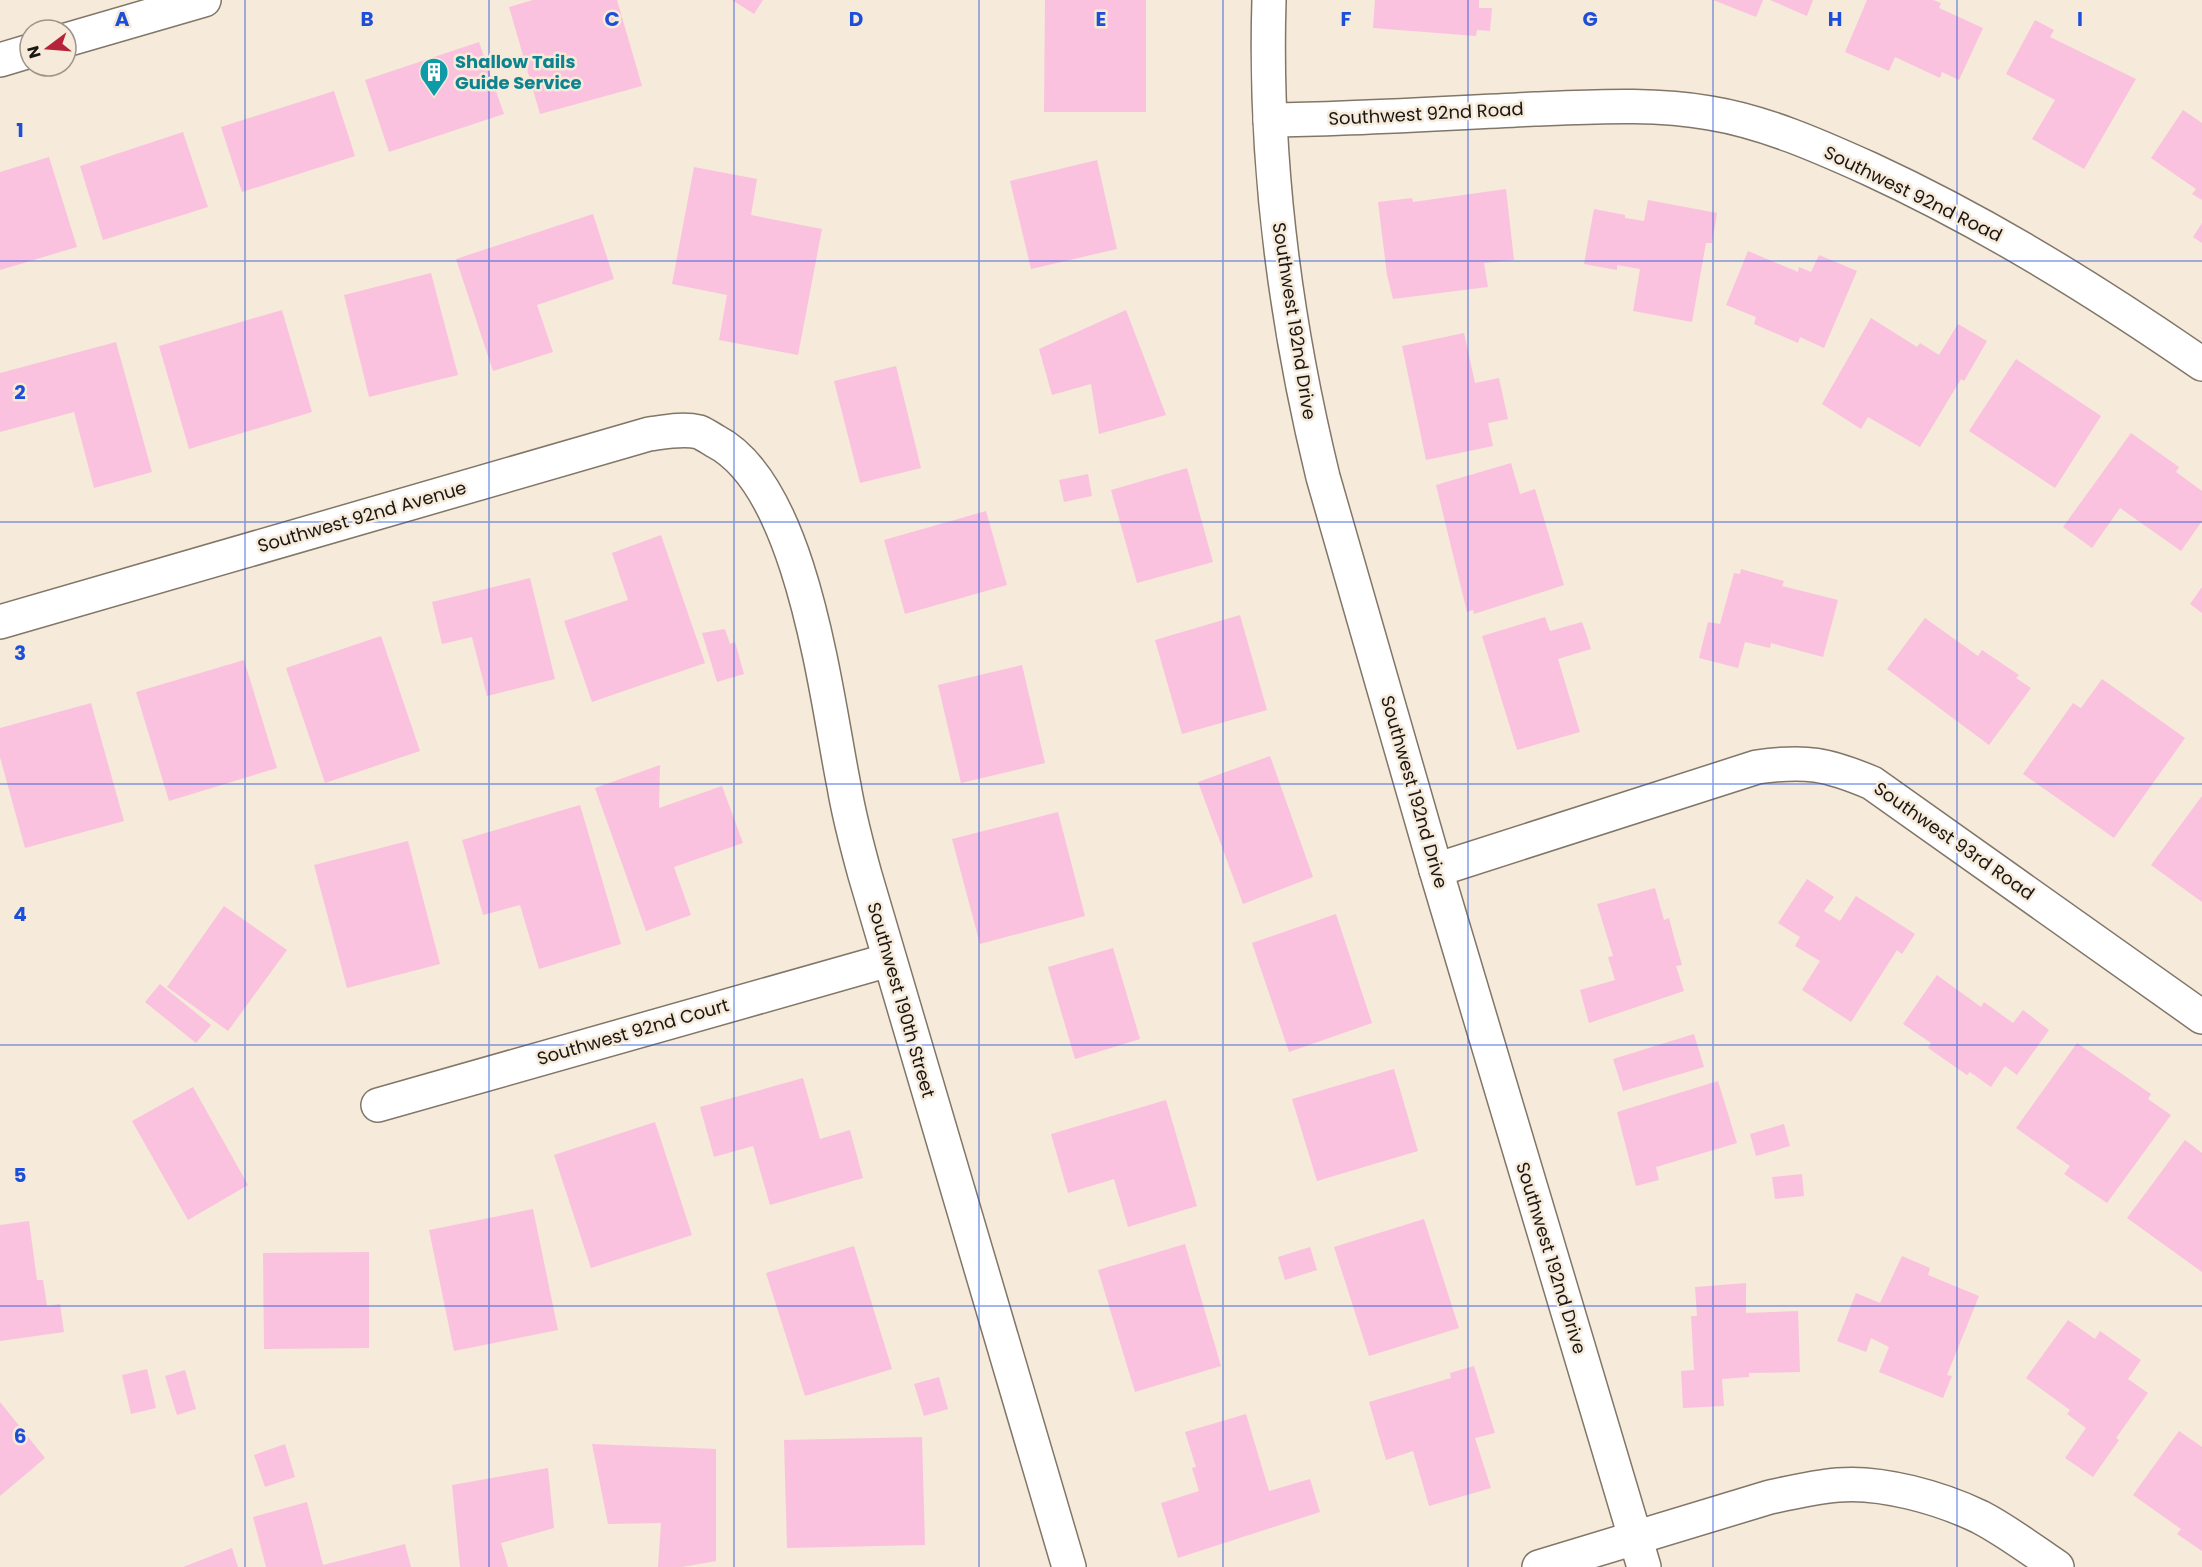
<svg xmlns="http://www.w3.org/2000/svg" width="2202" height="1567" font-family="Poppins,sans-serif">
<rect width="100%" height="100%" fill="#f6eada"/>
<!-- building -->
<g fill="#fac2df">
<path d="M533,0h84l25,86 -102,28 -31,-107z"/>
<path d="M732,0h31l-9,14z"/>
<path d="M1045,0h101v112h-102z"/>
<path d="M1375,0h104v8h13l-2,23 -13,-1 -1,6 -103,-8z"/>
<path d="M1713,0h50l-7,17z"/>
<path d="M1770,0h43l-6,16z"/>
<path d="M1867,0h66l8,3 -2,5 44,20 -24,52 -17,-8 -2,6 -45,-21 -6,14 -44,-19z"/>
<path d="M2035,20l19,10 -4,7 86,42 -52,90 -52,-30 23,-39 -49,-26z"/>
<path d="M479,42l25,72 -115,38 -24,-72z"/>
<path d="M334,91l21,65 -113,36 -21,-65z"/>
<path d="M2183,110l19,13v77l-10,-6 4,-5 -45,-31z"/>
<path d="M183,132l25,75 -105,33 -23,-74z"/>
<path d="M49,157l28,90 -77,23v-98z"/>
<path d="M1097,160l20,89 -86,20 -21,-88z"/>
<path d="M694,167l63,12 -6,36 71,14 -24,126 -79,-15 8,-45 -55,-11z"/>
<path d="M1506,189l8,71 -30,3 4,24 -95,12 -6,-24 -9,-73 34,-4 1,4z"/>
<path d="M1648,200l69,13 -5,30h-6l-14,79 -59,-11 7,-42 -23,-4v5l-33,-6 10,-55 31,6v3l19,3z"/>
<path d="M593,214l21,65 -77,26 16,47 -60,19 -37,-112z"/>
<path d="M2202,223v20l-9,-6z"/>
<path d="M1748,251l50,21 1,-5 12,5 8,-17 38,16 -33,77 -24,-11 -2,6 -44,-19 2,-7 -30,-12z"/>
<path d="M431,273l27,102 -89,22 -25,-102z"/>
<path d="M282,310l30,102 -123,37 -30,-103z"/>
<path d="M1126,310l40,105 -67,19 -8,-50 -39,11 -13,-46z"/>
<path d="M1871,318l46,29 3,-4 19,12 19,-31 29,17 -23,40 -3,-2 -41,68 -52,-30 -7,12 -39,-25z"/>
<path d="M1464,333l11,50 24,-5 9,41 -20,4 5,23 -67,14 -24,-114z"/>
<path d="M116,342l36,130 -58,16 -20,-76 -74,20v-59z"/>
<path d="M2016,359l85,57 -46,72 -86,-57z"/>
<path d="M896,366l25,102 -61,15 -26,-102z"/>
<path d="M2131,433l48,34 -3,5 26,19v30l-21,30 -61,-43 -28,40 -29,-21z"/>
<path d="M1511,463l9,31 15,-5 29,96 -90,29 -1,-4 -6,2 -31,-127z"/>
<path d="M1187,468l26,94 -76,21 -26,-93z"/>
<path d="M1088,474l4,22 -28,6 -5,-22z"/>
<path d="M986,511l21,74 -102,29 -21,-74z"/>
<path d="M661,535l44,128 -113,39 -28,-81 64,-21 -16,-47z"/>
<path d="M1741,569l43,12 -2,5 56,14 -15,57 -52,-14 -1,5 -25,-6 -7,26 -39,-10 9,-36 12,2 14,-51 6,1z"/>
<path d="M530,578l25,101 -68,17 -15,-59 -30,7 -10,-42z"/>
<path d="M2202,587v26l-12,-9z"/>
<path d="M1240,615l27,95 -85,24 -27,-94z"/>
<path d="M1545,617l5,14 32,-9 5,14 4,13 -33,10 22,73 -63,18 -35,-114z"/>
<path d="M1925,618l53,38 4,-6 37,25 -3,3 15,10 -42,57 -102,-76z"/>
<path d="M725,629l5,15 5,-2 9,32 -27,8 -15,-49z"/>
<path d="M381,636l39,115 -95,32 -39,-115z"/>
<path d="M244,660l33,108 -108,33 -33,-109z"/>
<path d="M1022,665l23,98 -84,20 -23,-98z"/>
<path d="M2102,679l83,59 -71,100 -91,-64 50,-71 8,5z"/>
<path d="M91,703l33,118 -99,27 -25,-91v-29z"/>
<path d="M1270,756l43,121 -70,27 -45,-122z"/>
<path d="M660,765l-1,43 63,-22 21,57 -69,24 17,48 -45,16 -51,-143z"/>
<path d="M2202,796v106l-51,-37z"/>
<path d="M580,805l41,139 -82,25 -19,-64 -37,10 -21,-75z"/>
<path d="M1058,812l27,104 -105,28 -28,-105z"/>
<path d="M408,841l32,123 -93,24 -33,-123z"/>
<path d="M1807,879l27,18 -10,14 16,10 16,-25 59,38 -13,20 -5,-4 -46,72 -49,-32 18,-29 -25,-15 5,-9 -22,-14z"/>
<path d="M1655,888l9,32 5,-2 6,23 7,24 -6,1 8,25 -95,32 -9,-33 35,-10 -7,-23 5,-1 -16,-52z"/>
<path d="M224,906l63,44 -59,81 -61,-44z"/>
<path d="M1336,914l36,109 -83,29 -37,-109z"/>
<path d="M1113,948l27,91 -65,20 -27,-92z"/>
<path d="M1937,975l44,32 3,-5 29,21 10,-13 26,20 -32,45 -12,-9 -14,21 -21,-15 -3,3 -39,-27 3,-5 -28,-19z"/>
<path d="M160,984l51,41 -15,18 -51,-41z"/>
<path d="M1694,1034l10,33 -81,24 -10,-32z"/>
<path d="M2077,1043l74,51 -3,5 23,16 -64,88 -43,-29 6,-8 -54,-38z"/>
<path d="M1394,1069l24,82 -101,30 -25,-82z"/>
<path d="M803,1078l17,61 30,-9 13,48 -93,27 -17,-59 -39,11 -14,-50z"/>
<path d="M1718,1081l19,62 -81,24 3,13 -23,6 -19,-74z"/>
<path d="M193,1087l55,98 -60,35 -56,-99z"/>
<path d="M1166,1100l31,106 -69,21 -14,-48 -46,14 -17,-59z"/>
<path d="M655,1122l37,113 -101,33 -37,-113z"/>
<path d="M1784,1124l6,22 -34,10 -6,-22z"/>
<path d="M2185,1140l17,13v119l-75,-54z"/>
<path d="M1802,1174l2,22 -29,3 -3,-22z"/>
<path d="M533,1209l25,121 -104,21 -25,-121z"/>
<path d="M1424,1219l35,109 -90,28 -35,-109z"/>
<path d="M29,1221l8,59h6l4,26 13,-2 4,28 -64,9v-116z"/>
<path d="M1185,1244l36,122 -86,26 -37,-122z"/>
<path d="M854,1246l38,123 -87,27 -39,-123z"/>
<path d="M1310,1247l7,23 -32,10 -7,-23z"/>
<path d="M369,1252v96l-105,1 -1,-96z"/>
<path d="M1902,1256l28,12 -2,7 51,21 -32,79 5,1 -9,22 -64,-26 10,-25 -18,-9 -5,14 -29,-11 19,-48 24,10z"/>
<path d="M1746,1283v30l52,-2 2,61 -51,1v4l-27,2 2,27 -41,2 -2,-37 13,-1 -3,-54h6l-2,-29z"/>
<path d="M2068,1320l27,19 5,-8 41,29 -13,19 20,14 -32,45 3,2 -26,37 -28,-19 21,-30 -19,-14 3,-4 -44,-32z"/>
<path d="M1474,1366l21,67 -20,5 16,50 -62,18 -16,-55 -27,9 -17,-58 82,-24 -1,-5z"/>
<path d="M147,1369l9,39 -25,6 -9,-39z"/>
<path d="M185,1370l11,39 -19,6 -12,-39z"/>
<path d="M939,1377l9,32 -24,7 -10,-32z"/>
<path d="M0,1402l45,56 -45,38z"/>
<path d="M1246,1414l23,77 41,-12 10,33 -142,46 -17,-55 38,-12 -7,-23 4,-1 -11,-35z"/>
<path d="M2179,1431l23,16v104l-25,-17 4,-5 -48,-34z"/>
<path d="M922,1437l3,108 -138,3 -3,-108z"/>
<path d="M285,1444l10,33 -30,10 -11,-32z"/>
<path d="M592,1444l124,5v112l-34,6h-24l3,-44 -53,1z"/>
<path d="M548,1468l6,60 -53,15 7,24h-48l-8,-82z"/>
<path d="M307,1502l16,63 82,-21 6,23h-145l-13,-50z"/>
<path d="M232,1548l6,19h-55z"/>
</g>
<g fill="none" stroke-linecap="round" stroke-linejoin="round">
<!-- minor casing -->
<g stroke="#817668" stroke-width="36">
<g id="minor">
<path d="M1269,0c-5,161 16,321 54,477l113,393 208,697"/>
<path d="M66,40l138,-40"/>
<path d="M0,60l30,-9"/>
<path d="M1270,120c89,-1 177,-7 265,-11 58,-2 118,-6 175,4 55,9 109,33 160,56 117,54 226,122 332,195"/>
<path d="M0,622l649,-188c15,-2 34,-6 50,-2 5,2 11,6 16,9 88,45 111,256 129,345 5,30 13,60 21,89l204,692"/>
<path d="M1436,870l321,-103c49,-7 70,-3 115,16l330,234"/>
<path d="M378,1105l511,-145"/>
<path d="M1539,1567l231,-70c23,-5 45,-10 68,-12 43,-4 103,13 142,32 27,14 52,33 77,50"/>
</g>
</g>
<!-- minor -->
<use href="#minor" stroke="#fff" stroke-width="33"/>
</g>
<!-- grid -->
<path fill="none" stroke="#1d4ed8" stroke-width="1.5" stroke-opacity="0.55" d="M245,0v1567M489,0v1567M734,0v1567M979,0v1567M1223,0v1567M1468,0v1567M1713,0v1567M1957,0v1567M0,261h2202M0,522h2202M0,784h2202M0,1045h2202M0,1306h2202"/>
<!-- icons -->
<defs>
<g id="building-pin" transform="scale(1.5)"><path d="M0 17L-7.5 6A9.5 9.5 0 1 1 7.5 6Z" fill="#0f9aa8" stroke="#f6eada"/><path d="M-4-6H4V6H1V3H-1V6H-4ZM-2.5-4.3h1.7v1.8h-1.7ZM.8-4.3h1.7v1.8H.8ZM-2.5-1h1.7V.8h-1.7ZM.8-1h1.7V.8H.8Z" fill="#fff"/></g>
</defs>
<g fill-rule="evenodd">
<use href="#building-pin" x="434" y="72"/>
</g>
<g text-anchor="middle" stroke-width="5" stroke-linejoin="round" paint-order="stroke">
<!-- culture labels -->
<g font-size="18" font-weight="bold" fill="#0d838f" stroke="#f6eada" text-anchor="start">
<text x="455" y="68">Shallow Tails<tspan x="455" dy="21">Guide Service</tspan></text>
</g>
<!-- street labels -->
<g font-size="18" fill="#1b1611" stroke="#f6eada">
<text transform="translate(1426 114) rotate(-3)" y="6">Southwest 92nd Road</text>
<text transform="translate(1913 194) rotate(26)" y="6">Southwest 92nd Road</text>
<text transform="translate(1294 321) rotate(81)" y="6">Southwest 192nd Drive</text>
<text transform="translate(362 517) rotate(-16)" y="6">Southwest 92nd Avenue</text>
<text transform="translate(1414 792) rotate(74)" y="6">Southwest 192nd Drive</text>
<text transform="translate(1954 841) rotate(35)" y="6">Southwest 93rd Road</text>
<text transform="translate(901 1000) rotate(74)" y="6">Southwest 190th Street</text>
<text transform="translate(633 1032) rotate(-16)" y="6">Southwest 92nd Court</text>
<text transform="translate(1551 1258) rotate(73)" y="6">Southwest 192nd Drive</text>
</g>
</g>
<g font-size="20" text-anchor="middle" font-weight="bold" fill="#1d4ed8" stroke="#f6eada" stroke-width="5" stroke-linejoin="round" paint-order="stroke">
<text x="122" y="26">A</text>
<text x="367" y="26">B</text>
<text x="612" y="26">C</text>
<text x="856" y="26">D</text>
<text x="1101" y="26">E</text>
<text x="1346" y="26">F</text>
<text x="1590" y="26">G</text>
<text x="1835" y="26">H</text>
<text x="2080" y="26">I</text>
<text x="20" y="137">1</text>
<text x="20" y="399">2</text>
<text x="20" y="660">3</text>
<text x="20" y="921">4</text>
<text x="20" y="1182">5</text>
<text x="20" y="1443">6</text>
</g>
<!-- north arrow -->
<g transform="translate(48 48) rotate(254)"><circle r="28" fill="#f6eada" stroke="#9e958a" stroke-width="1.5"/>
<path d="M0-4.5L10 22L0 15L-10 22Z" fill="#b5223a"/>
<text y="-9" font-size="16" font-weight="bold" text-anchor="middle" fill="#1b1611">N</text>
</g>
</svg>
